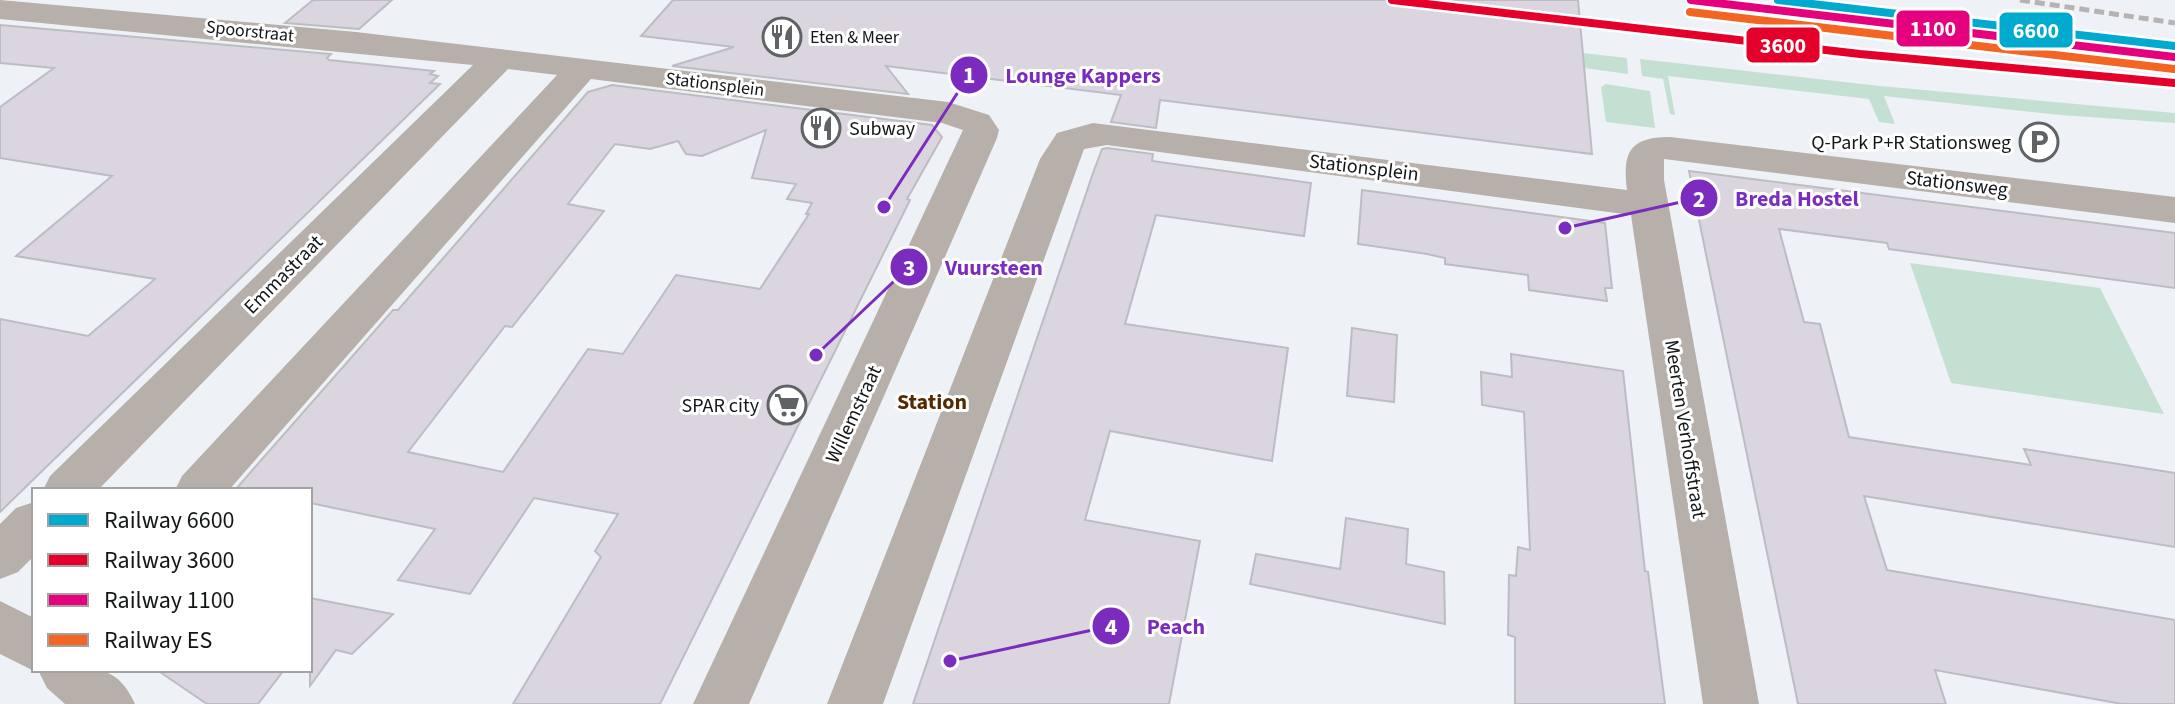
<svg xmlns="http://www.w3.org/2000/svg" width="2175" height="704" font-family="'Source Sans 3',sans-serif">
<rect width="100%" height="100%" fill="#eef2f6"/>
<!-- green -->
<g fill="#c4e0d2">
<path d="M1583,53l44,5 1,16 -44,-6z"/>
<path d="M1640,59l240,27 295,27v10l-115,-8 -176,-19 11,28 -16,-2 -10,-23 -201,-23 7,39 -5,-1 -7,-35 -21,-3z"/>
<path d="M1606,84l44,7 5,37 -49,-6 -5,-35z"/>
<path d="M1910,263l190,25 64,126 -213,-31z"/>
</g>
<!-- building -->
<g fill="#dad5de" stroke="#bcbdc1" stroke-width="2" fill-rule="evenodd">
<path d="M313,0h79l-33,29 -74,-6z"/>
<path d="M673,0h905l14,154 -432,-54 -4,28 -45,-6 10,-27 -235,-29 22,28 -236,-28 62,-19 -93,-11z"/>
<path d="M0,25l331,29 -4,4 2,2 105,11 -4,3 8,2 -8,7 10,1 -440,428v-193l88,17 67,-57 -139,-23 96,-80 -112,-18v-51l54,-39 -54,-5z"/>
<path d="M612,85l320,40 10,12 -35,62 3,1 -250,504h-147l88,-147 -6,-6 23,-37 -84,-16 -64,96 -72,-14 37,-51 -125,-26v-13h-75l158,-180h5l190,-218zM766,130l-14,48 44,6 -9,15 25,4 -6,11h3l-49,75 -84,-14 -53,79 -35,-5 -85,123 -95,-20 97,-126 7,1 92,-116 -36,-7 47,-60 35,5 28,-8 8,13 16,2z"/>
<path d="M1107,148l46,6 -1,7 159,22 -7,53 -148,-21 -31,109 163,24 -16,113 -162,-30 -25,89 115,21 -31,163h-256l180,-531 9,-24z"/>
<path d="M1689,171l486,62v55l-286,-39 -2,-6 -108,-14 25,93 16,2 29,113 182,28 -7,-16 151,24v74l-311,-51 23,74 288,50v84h-53l-187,-34 11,34h-148z"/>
<path d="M1362,190l243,33 7,65h-7l2,13 -78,-11 -1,-15 -83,-11v-6l-18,-4 -69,-10z"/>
<path d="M1352,328l45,7 -3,67 -47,-6z"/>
<path d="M1511,354l112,17 22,200 3,1 17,132h-150v-67l-7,-2 1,-60 7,1 2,-29 12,3 -6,-138 -42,-7 -1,-33 31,5z"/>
<path d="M1346,518l62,11 -2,35 38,8 1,52 -195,-40 6,-30 84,15z"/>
<path d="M310,598l83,16 -41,40 -16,-4 -26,36z"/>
<path d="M157,670h127l-26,34h-51z"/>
</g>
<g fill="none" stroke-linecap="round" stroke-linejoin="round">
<!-- minor -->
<g fill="#b7afa9" fill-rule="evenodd">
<path d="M0,0l356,32 592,70 41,13 10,15 -2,8 -248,566h-56l270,-574 -21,-7 -351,-44 -362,411h-54l7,-14 375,-401 -49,-6 -410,421h-55l7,-14 423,-411 -473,-46z"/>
<path d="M1093,123l534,67c-5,-38 3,-53 43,-53l505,60v26l-511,-64v21l95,524h-56l-72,-489 -524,-70 -23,4 -201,555h-56l213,-545 17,-26z"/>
<path d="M34,502v54l-16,16 -18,7v-55l16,-16z"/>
<path d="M0,601l34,17v52h4l-4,1 -34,-17z"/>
<path d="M38,670c45,0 76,-13 97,34h-70l-18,-16z"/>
</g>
<!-- rail -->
<path stroke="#b6b4b3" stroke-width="5" stroke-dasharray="10 5" stroke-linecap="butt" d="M2020,0l155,23"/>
<!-- rail-1 casing -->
<g stroke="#fff" stroke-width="13">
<path id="rail-1" d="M1778,0l397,46"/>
</g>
<!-- rail-2 casing -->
<g stroke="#fff" stroke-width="13">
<path id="rail-2" d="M1392,0l468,54 315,29"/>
</g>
<!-- rail-3 casing -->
<g stroke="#fff" stroke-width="13">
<path id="rail-3" d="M1691,0l484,57"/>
</g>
<!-- rail-4 casing -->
<g stroke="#fff" stroke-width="13">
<path id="rail-4" d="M1690,12l484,57"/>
</g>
<!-- rail-1 -->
<use href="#rail-1" stroke="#00a9ce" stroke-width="8"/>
<!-- rail-2 -->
<use href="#rail-2" stroke="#e4002b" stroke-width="8"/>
<!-- rail-3 -->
<use href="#rail-3" stroke="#e5007d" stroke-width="8"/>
<!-- rail-4 -->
<use href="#rail-4" stroke="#f26522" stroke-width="8"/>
</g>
<!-- icons -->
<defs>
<g id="restaurant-ring" transform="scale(2)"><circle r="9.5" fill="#fff" stroke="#606366" stroke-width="1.5"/><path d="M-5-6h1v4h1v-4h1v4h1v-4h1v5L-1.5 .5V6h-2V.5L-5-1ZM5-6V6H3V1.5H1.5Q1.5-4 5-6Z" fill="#606366"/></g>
<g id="parking-ring" transform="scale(2)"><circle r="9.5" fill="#fff" stroke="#606366" stroke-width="1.5"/><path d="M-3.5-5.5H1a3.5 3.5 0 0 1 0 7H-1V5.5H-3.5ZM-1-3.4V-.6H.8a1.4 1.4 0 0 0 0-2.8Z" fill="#606366"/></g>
<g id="supermarket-ring" transform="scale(2)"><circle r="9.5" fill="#fff" stroke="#606366" stroke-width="1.5"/><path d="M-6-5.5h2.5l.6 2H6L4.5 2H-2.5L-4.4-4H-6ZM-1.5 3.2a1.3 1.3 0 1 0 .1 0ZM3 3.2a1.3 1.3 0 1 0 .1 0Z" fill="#606366"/></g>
</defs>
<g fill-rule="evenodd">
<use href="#restaurant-ring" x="782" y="37"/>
<use href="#restaurant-ring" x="821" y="128"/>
<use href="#parking-ring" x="2039" y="142"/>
<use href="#supermarket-ring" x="787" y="405"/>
</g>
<g text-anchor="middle" stroke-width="6" stroke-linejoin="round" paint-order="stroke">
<!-- far-street labels -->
<g font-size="18" fill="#131618" stroke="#fff">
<text transform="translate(250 31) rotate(6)" y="6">Spoorstraat</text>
<text transform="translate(715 84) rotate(7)" y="6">Stationsplein</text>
</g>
<!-- far-poi labels -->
<g font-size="18" fill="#131618" stroke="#fff" text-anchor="start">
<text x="810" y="43">Eten &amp; Meer</text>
</g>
<!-- poi labels -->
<g font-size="20" fill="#131618" stroke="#fff" text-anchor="end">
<text x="849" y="135" text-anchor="start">Subway</text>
<text x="2011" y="149">Q-Park P+R Stationsweg</text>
<text x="759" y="412">SPAR city</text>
</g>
<!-- street labels -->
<g font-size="20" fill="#131618" stroke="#fff">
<text transform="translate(1364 167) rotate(7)" y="7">Stationsplein</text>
<text transform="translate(1957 183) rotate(7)" y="7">Stationsweg</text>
<text transform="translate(283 274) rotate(-45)" y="7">Emmastraat</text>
<text transform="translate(853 414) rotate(-65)" y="7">Willemstraat</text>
<text transform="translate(1686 429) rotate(81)" y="7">Meerten Verhoffstraat</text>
</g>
<!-- neighbourhood labels -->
<g font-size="22" font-weight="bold" fill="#542a00" stroke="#fff">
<text x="932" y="409">Station</text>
</g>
</g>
<!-- callouts -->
<path fill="none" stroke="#7b2cbf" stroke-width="3" d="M884 207L969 75M1565 228L1699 198M816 355L909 267M950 661L1111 626"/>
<g fill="#7b2cbf" stroke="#fff" stroke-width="3">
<circle cx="884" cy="207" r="8"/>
<circle cx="1565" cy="228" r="8"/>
<circle cx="816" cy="355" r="8"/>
<circle cx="950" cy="661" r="8"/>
<circle cx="969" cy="75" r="20"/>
<circle cx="1699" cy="198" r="20"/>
<circle cx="909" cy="267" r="20"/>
<circle cx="1111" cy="626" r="20"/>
</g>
<g font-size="24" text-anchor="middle" font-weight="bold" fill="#fff">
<text x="969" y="83">1</text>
<text x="1699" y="207">2</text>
<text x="909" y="276">3</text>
<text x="1111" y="635">4</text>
</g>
<g font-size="22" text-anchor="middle" font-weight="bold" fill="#7b2cbf" stroke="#fff" stroke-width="6" stroke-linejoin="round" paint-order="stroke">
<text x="1083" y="83">Lounge Kappers</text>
<text x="1797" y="206">Breda Hostel</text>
<text x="994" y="275">Vuursteen</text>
<text x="1176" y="634">Peach</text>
</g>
<g stroke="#fff" stroke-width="3">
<rect x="1895" y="9" width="76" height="39" rx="8" fill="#e5007d"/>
<rect x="1998" y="11" width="76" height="38" rx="8" fill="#00a9ce"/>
<rect x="1745" y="26" width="76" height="38" rx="8" fill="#e4002b"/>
</g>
<g font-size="22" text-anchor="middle" font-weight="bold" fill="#fff">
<text x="1933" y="36">1100</text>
<text x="2036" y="38">6600</text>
<text x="1783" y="53">3600</text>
</g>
<!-- legend -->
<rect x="32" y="488" width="280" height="184" fill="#ffffff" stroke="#a1a2a3" stroke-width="2"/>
<rect x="48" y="514" width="40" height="12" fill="#00a9ce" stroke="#a1a2a3" stroke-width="2"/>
<text x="104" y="528" font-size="24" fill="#131618">Railway 6600</text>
<rect x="48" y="554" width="40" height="12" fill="#e4002b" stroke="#a1a2a3" stroke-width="2"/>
<text x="104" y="568" font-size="24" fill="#131618">Railway 3600</text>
<rect x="48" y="594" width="40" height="12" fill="#e5007d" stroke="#a1a2a3" stroke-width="2"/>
<text x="104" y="608" font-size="24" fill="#131618">Railway 1100</text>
<rect x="48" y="634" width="40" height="12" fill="#f26522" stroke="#a1a2a3" stroke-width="2"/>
<text x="104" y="648" font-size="24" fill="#131618">Railway ES</text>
</svg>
